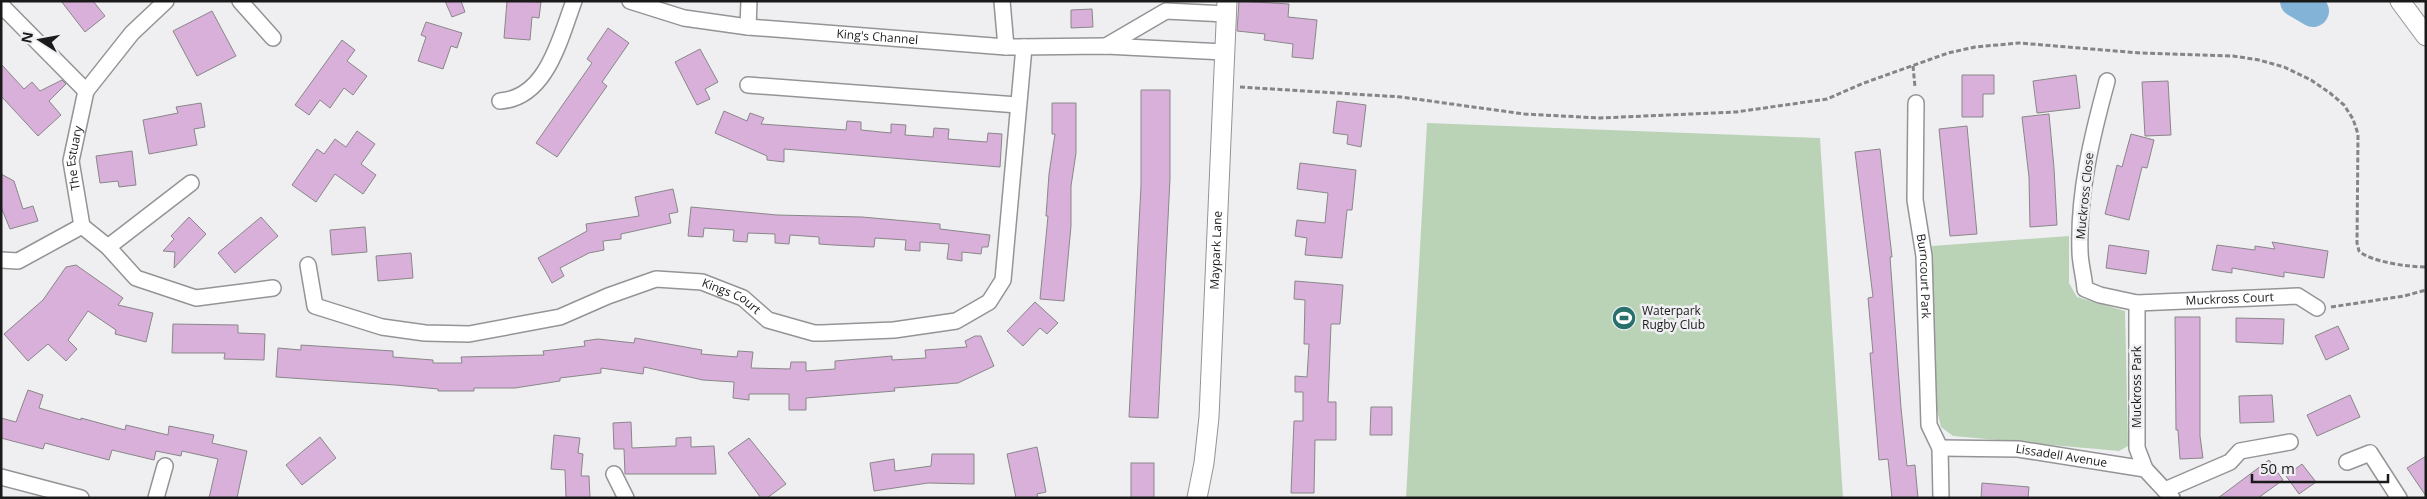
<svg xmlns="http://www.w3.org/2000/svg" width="2427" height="499" font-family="'Open Sans',sans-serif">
<rect width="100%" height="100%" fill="#efeff2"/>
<!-- green -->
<g fill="#bad3b7">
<path d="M1427,123l393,15 23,360h-437z"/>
<path d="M2069,236v47l8,14 48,14 3,135 -9,5 -166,-15 -12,-9 -4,-17 -5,-164z"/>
</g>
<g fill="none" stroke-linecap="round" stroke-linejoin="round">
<!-- river -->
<path stroke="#83b3d6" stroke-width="32" d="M2296,1l17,10"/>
</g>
<!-- building -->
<g fill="#d8b0da" stroke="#898789">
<path d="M61,1h32l12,15 -20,16z"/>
<path d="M445,1h16l4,11 -13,5z"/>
<path d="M507,1l34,1 -2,16 -7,-1 -2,23 -26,-2z"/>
<path d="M1239,1l50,3 -1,13 29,3 -4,39 -21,-2 1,-13 -29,-4 1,-6 -28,-3z"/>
<path d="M1092,9l1,18 -22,1v-18z"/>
<path d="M212,11l24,45 -39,20 -24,-45z"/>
<path d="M426,22l36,11 -5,15 -6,-2 -8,23 -25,-8 8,-24 -5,-2z"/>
<path d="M608,28l21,15 -27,39 5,4 -50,71 -21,-14 56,-80 -5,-4z"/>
<path d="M342,40l13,10 -8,11 20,15 -14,19 -9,-7 -14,20 -10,-8 -11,15 -14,-10z"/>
<path d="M700,49l18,33 -13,7 5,10 -13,6 -22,-43z"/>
<path d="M1,64l23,25 8,-7 8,9 22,-11 4,4 -17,17 12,14 -23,21 -37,-40z"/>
<path d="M1962,75h32v19h-11v23h-21z"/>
<path d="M2076,75l4,33 -43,5 -4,-32z"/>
<path d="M2168,81l3,54 -26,1 -3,-54z"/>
<path d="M1141,90h29v89l-12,239 -29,-1 12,-231z"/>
<path d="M1337,101l29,4 -5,42 -14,-3 1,-9 -15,-2z"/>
<path d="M201,103l4,24 -11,2 3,16 -48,9 -6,-34 35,-7 -2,-6z"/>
<path d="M1052,103h24v50l-5,33v40l-7,75 -24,-2 8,-83h-2l3,-42 6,-40h-3z"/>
<path d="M724,111l23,10 3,-8 14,5 -3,6 85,6 1,-9 14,1v8l30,3v-9l15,1 -1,10 28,2 1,-9 15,1 -1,10 39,3 1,-9 14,1 -2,33 -216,-18v13l-17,-2v-4l-52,-23z"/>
<path d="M2049,114l5,54 3,57 -27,2 -1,-50 -7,-60z"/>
<path d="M1967,126l10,108 -27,2 -11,-107z"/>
<path d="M357,131l18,13 -14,20 15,11 -13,19 -28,-20 -19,28 -24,-17 25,-36 7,5 11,-15 11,8z"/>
<path d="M2131,134l23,6 -7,28 -5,-1 -13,53 -24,-6 12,-49 5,2z"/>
<path d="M1880,149l12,108h-2l11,151 6,58 8,-1 3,33h-26l-4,-39 -9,1 -9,-107h3l-5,-55 5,-1 -18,-145z"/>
<path d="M132,151l4,34 -17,2 -1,-6 -18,2 -4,-27z"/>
<path d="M1300,163l56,7 -4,40h-5l-5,48 -37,-3 2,-17 -12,-2 2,-16 28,3 3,-30 -31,-4z"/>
<path d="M1,174l13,7 9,28 10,-3 5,15 -28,8 -9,-22z"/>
<path d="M673,189l5,23 -9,2 2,9 -50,11v5l-18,2 1,9 -15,3 -29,15 4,8 -12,7 -14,-25 49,-27 -1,-7 53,-8 -4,-19z"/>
<path d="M691,207l86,8 85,2 78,7v5l50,6 -2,12h-6l-1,7 -19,-2v9l-15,-2 2,-15 -29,-2v9l-15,-1 1,-10 -31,-2 -1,9 -41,-2 -14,-1v-7l-29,-2 -1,9 -14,-1v-9l-27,-1 -1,9 -14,-1 1,-11 -30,-2 -1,9 -15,-1z"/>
<path d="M189,217l17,17 -32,34 1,-16 -12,-1 11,-12 -3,-3z"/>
<path d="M261,217l17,19 -43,37 -17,-20z"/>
<path d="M365,227l2,25 -35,3 -2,-25z"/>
<path d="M2272,242l56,9 -4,27 -40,-6v5l-52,-9v5l-20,-3 5,-25 38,5v-4l20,3z"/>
<path d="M2109,245l40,6 -3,23 -40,-6z"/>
<path d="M411,253l2,25 -35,3 -2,-25z"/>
<path d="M76,265l47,33 -5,7 35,8 -7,29 -31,-8 1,-4 -28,-19 -20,29 9,9 -11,12 -18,-17 -20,17 -24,-27 39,-34 23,-33z"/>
<path d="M1295,281l48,4 -3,39h-9l-3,78h8v38h-21l-1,53h-23l3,-72h9v-29h-8v-16l12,1 2,-33h-5l1,-44 -11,-1z"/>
<path d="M1035,302l23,21 -11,11 -7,-6 -17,18 -16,-15z"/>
<path d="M2175,317h25v119l3,22 -23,1 -2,-29h-2z"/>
<path d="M2236,318l48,1 -1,25 -47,-2z"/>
<path d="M173,324l65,1v8l27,1 -1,26 -40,-1 1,-6h-53z"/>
<path d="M2338,326l11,23 -23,11 -11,-24z"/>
<path d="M975,336h6l13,30 -36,17 -64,5 1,3 -89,7v12h-17v-16h-40v6l-16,-2 1,-16 -31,-2 -59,-13 -1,7 -42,-6v5l-41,5v3l-45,7h-41v3h-36v-2l-43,-4 -119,-8 2,-29 23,2v-5l92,6v6l40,3v3h29l-1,-6 83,-2 -1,-4 42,-5 -1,-5 14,-2 36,4 1,-5 67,12 -1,4 36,3 1,-6 15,1 -2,16 39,1 1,-7h15v9l29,-2v-8l57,-5v4l34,-2 -1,-8 42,-3 -2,-6z"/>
<path d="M28,390l15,5 -4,13 42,12v-2l44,12 1,-5 42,10 1,-9 45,9 -2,8 35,8 -10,47h-28l9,-39 -36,-8 -1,5 -25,-5 -2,9 -42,-10 -3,10 -64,-17 -2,6 -42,-11v-20l15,4z"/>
<path d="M2272,395l2,27 -34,1 -1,-27z"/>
<path d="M2350,395l10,22 -43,19 -10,-21z"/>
<path d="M1371,407h21v28h-22z"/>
<path d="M631,422l1,26 44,-2v-8l15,-1v10l23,-1 2,28h-91l-1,-25h-10l-1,-26z"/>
<path d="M554,435l26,3 -2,15 5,1 -2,22h8l1,22h-24l-1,-28 -14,-1z"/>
<path d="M320,437l16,21 -34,27 -16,-20z"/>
<path d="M749,438l37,46 -19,14h-6l-33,-45z"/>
<path d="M1037,447l9,45 -9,2 1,4h-22l-9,-44z"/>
<path d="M932,454h42v30l-46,-1 -54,8 -4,-28 24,-4 1,12 36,-5z"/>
<path d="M2426,456v40l-19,-28z"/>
<path d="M2269,460l14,20 -25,18h-40z"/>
<rect x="1131" y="463" width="23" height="35"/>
<path d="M2302,464l14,18 -17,12 -13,-18z"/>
<path d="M1982,483l47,4 -1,11h-47z"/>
</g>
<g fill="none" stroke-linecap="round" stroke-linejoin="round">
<!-- minor casing -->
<g stroke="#949497" stroke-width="18">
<g id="minor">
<path d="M240,1l33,37"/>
<path id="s1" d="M630,1l54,17 64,9 258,20 100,-1 118,6"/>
<path d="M1002,1l4,46"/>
<path d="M1,5l85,86"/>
<path d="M748,27l1,-26"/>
<path d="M1106,46l60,-35 60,3"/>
<path id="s2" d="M2107,81c-15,55 -29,112 -27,170 0,12 4,25 5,38l15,6 37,8 161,-7 19,12"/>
<path d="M748,85l270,20"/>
<path d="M500,101c47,-3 60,-63 74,-100"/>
<path id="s3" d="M1916,103l-1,97 9,56 5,169 11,23 1,50"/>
<path id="s4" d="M82,226l-11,-65 15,-70 46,-58 34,-32"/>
<path d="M108,247l83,-64"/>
<path d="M1,260l17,1 64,-35 26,21 28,31 60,20 77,-10"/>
<path id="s5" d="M308,265l7,41 67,21 43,6 44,1 91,-17 48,-21 48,-17 46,3 41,16 25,22 46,13h8l72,-3 62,-9 33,-19 14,-22 21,-233"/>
<path d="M2137,303v145l8,21"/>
<path id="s6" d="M1940,448l78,1 127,20 27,29"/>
<path d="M2347,462l23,-9 29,45"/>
<path d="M614,474l12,24"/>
<path d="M1,477l80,21"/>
<path d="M2165,490l65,-28 10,-11 50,-9"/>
<path d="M156,498l9,-32"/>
</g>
</g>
<!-- tertiary casing -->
<g stroke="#949497" stroke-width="21">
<g id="tertiary">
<path d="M2400,1l26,35"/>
<path id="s7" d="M1197,498l7,-35 5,-46 18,-416"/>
</g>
</g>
<!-- path -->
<g stroke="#858587" stroke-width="3" stroke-dasharray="5 2.5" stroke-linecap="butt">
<path d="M1913,66l2,21"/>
<path d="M1240,87l161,10 123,17 76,4 136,-6 91,-13 37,-16 84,-30 27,-6 44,-4 121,10 93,3 26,4 25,7 27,13 19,13 14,12 9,14 5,15 -1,109 2,8c12,11 50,16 67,16"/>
<path d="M2331,307l73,-11 22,-6"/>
</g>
<!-- minor -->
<use href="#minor" stroke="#fff" stroke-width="15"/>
<!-- tertiary -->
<use href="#tertiary" stroke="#fff" stroke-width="19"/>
</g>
<!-- icons -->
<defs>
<g id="stadium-disc" transform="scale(1.25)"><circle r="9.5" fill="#27706b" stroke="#efeff2"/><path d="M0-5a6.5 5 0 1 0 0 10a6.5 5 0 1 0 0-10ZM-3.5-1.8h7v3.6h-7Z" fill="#fff"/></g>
</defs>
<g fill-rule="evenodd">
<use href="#stadium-disc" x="1624" y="318"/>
</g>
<g text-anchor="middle" stroke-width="5" stroke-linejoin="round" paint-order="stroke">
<!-- street labels -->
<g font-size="12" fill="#1a1a1b" stroke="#efeff2">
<text dy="4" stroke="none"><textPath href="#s1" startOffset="251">King's Channel</textPath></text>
<text dy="4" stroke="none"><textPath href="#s4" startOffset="69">The Estuary</textPath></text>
<text transform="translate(2085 196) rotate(-84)" y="4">Muckross Close</text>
<text dy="4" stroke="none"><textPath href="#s7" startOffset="249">Maypark Lane</textPath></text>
<text dy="4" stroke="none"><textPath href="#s3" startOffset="174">Burncourt Park</textPath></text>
<text dy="4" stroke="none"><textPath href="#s5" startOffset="474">Kings Court</textPath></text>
<text dy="4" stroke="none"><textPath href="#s2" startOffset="358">Muckross Court</textPath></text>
<text transform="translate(2137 387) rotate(-90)" y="4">Muckross Park</text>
<text dy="4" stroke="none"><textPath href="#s6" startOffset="122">Lissadell Avenue</textPath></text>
</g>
<!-- poi labels -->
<g font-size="12" fill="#1a1a1b" stroke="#efeff2" text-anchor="start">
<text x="1642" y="315">Waterpark<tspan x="1642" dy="14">Rugby Club</tspan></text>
</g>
</g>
<!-- border -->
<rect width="2427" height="499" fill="none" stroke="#1a1a1b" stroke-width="5"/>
<!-- north arrow -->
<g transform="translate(40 40) rotate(281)" stroke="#efeff2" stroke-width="4" paint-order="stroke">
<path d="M0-4L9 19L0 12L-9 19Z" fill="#1a1a1b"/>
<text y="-8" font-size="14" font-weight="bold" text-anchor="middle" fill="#1a1a1b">N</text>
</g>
<!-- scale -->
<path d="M2252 474v8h136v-8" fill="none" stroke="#1a1a1b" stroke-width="2.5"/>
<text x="2260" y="474" font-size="15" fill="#1a1a1b" stroke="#efeff2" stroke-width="4" paint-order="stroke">50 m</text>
</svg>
